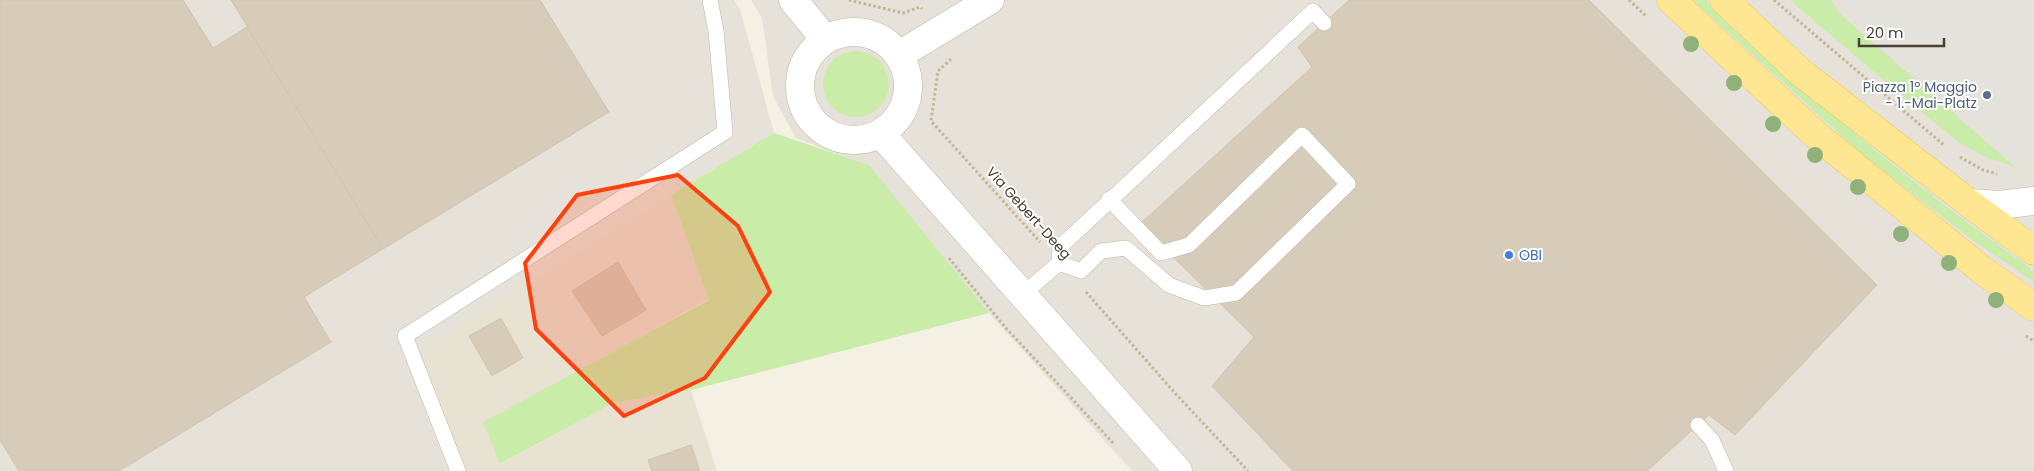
<svg xmlns="http://www.w3.org/2000/svg" width="2034" height="471" font-family="Poppins,sans-serif">
<rect width="100%" height="100%" fill="#f4f0e4"/>
<!-- residential -->
<path fill="#e8e2d2" d="M671,195l38,104 -225,124 17,41 112,-61 78,-13 26,81h-283l-28,-113z"/>
<!-- industrial -->
<g fill="#e6e1d9">
<path d="M0,0h734l6,9 34,124 -368,225 40,113h-446z"/>
<path d="M751,0h1283v471h-902l-143,-158 -120,-147 -73,-28 -23,-42 -11,-78z"/>
</g>
<!-- green -->
<g fill="#caeca9">
<path d="M1693,0h12c103,98 213,189 329,271v11l-60,-41 -110,-85z"/>
<path d="M1790,0h41l8,13 176,154 -27,-9 -27,-14 -47,-38z"/>
<circle cx="856" cy="84" r="33"/>
<path d="M774,133l95,32 120,148 -298,77 -78,13 -113,61 -17,-42 226,-122 -38,-105z"/>
</g>
<!-- parking -->
<path fill="#e4e2dd" d="M1847,0h187v154l-13,8 -151,-126z"/>
<!-- building -->
<g fill="#d6ccb9" stroke="#d2c5ab">
<path d="M0,0h183l30,48 34,-21 136,222 -79,48 27,45 -212,129h-100l-19,-31z"/>
<path d="M231,0h309l69,112 -226,137z"/>
<path d="M1349,0h240l288,285 -142,150 -26,-20 -62,56h-354l-81,-85 42,-49 -114,-113 172,-157 -14,-20z"/>
<path d="M618,262l28,48 -44,26 -30,-45z"/>
<path d="M501,318l22,40 -31,18 -23,-40z"/>
<path d="M691,445l9,26h-48l-4,-11z"/>
</g>
<g fill="none" stroke-linecap="round" stroke-linejoin="round">
<!-- service casing -->
<g stroke="#c0b8a6" stroke-width="16">
<g id="service">
<path d="M1059,263l22,8 20,-20 25,-3 43,37 35,13 32,-5 112,-109 -46,-49 -113,110 -28,8 -52,-54"/>
<path d="M1022,295l37,-32 1,-16 253,-236 11,12"/>
<path d="M1698,425l14,15 14,31"/>
<path d="M458,471l-53,-135 320,-204 -9,-101 -6,-31"/>
</g>
</g>
<!-- minor casing -->
<g stroke="#c0b8a6" stroke-width="29">
<g id="minor">
<path d="M793,0l32,39"/>
<circle cx="854" cy="86" r="54"/>
<path d="M899,55l91,-55"/>
<path d="M881,134l297,337"/>
<path d="M1969,203l30,2 35,-4"/>
</g>
</g>
<!-- primary casing -->
<g stroke="#eec957" stroke-width="29">
<g id="primary">
<path d="M1671,0l145,135 166,135 52,37"/>
<path d="M1724,0l75,71 170,132 65,48"/>
</g>
</g>
<!-- path -->
<g stroke="#c3b696" stroke-width="3" stroke-dasharray="2.5 2.5" stroke-linecap="butt">
<path d="M849,0l54,13 17,-6 2,2"/>
<path d="M1629,0l18,17"/>
<path d="M1774,0l171,146"/>
<path d="M951,59l-13,12 -7,50 109,121"/>
<path d="M1960,157l23,13 14,4"/>
<path d="M949,258l56,69 109,117"/>
<path d="M1086,292l88,100 74,79"/>
<path d="M2026,336l8,5"/>
</g>
<!-- service -->
<use href="#service" stroke="#fff" stroke-width="15"/>
<!-- minor -->
<use href="#minor" stroke="#fff" stroke-width="28"/>
<!-- primary -->
<use href="#primary" stroke="#ffe692" stroke-width="28"/>
</g>
<!-- trees -->
<g fill="#90b179">
<circle cx="1691" cy="44" r="8"/>
<circle cx="1734" cy="83" r="8"/>
<circle cx="1773" cy="124" r="8"/>
<circle cx="1815" cy="155" r="8"/>
<circle cx="1858" cy="187" r="8"/>
<circle cx="1901" cy="234" r="8"/>
<circle cx="1949" cy="263" r="8"/>
<circle cx="1996" cy="300" r="8"/>
</g>
<!-- marked area -->
<path fill="#ff4110" fill-opacity="0.2" stroke="#ff4110" stroke-width="4" stroke-linejoin="round" d="M678,175l60,51 32,66 -65,86 -81,38 -88,-87 -11,-66 52,-68z"/>
<!-- markers -->
<circle fill="#5c6f8a" stroke="#fff" stroke-width="2" cx="1987" cy="95" r="5"/>
<circle fill="#3f7fe0" stroke="#fff" stroke-width="2" cx="1509" cy="255" r="5"/>
<g text-anchor="middle" stroke-width="4" stroke-linejoin="round" paint-order="stroke">
<!-- service labels -->
<g font-size="14" fill="#4e5e75" stroke="#fff" text-anchor="end">
<text x="1977" y="92">Piazza 1º Maggio<tspan x="1977" dy="16">- 1.-Mai-Platz</tspan></text>
</g>
<!-- street labels -->
<g font-size="14" fill="#474033" stroke="#fff">
<text transform="translate(1029 213) rotate(48)" y="5">Via Gebert-Deeg</text>
</g>
<!-- shop labels -->
<g font-size="14" fill="#366cbe" stroke="#fff" text-anchor="start">
<text x="1519" y="260">OBI</text>
</g>
</g>
<!-- scale -->
<path d="M1859 38v8h85v-8" fill="none" stroke="#474033" stroke-width="2.5"/>
<text x="1866" y="38" font-size="15" fill="#474033" stroke="#ffffff" stroke-width="4" paint-order="stroke">20 m</text>
</svg>
